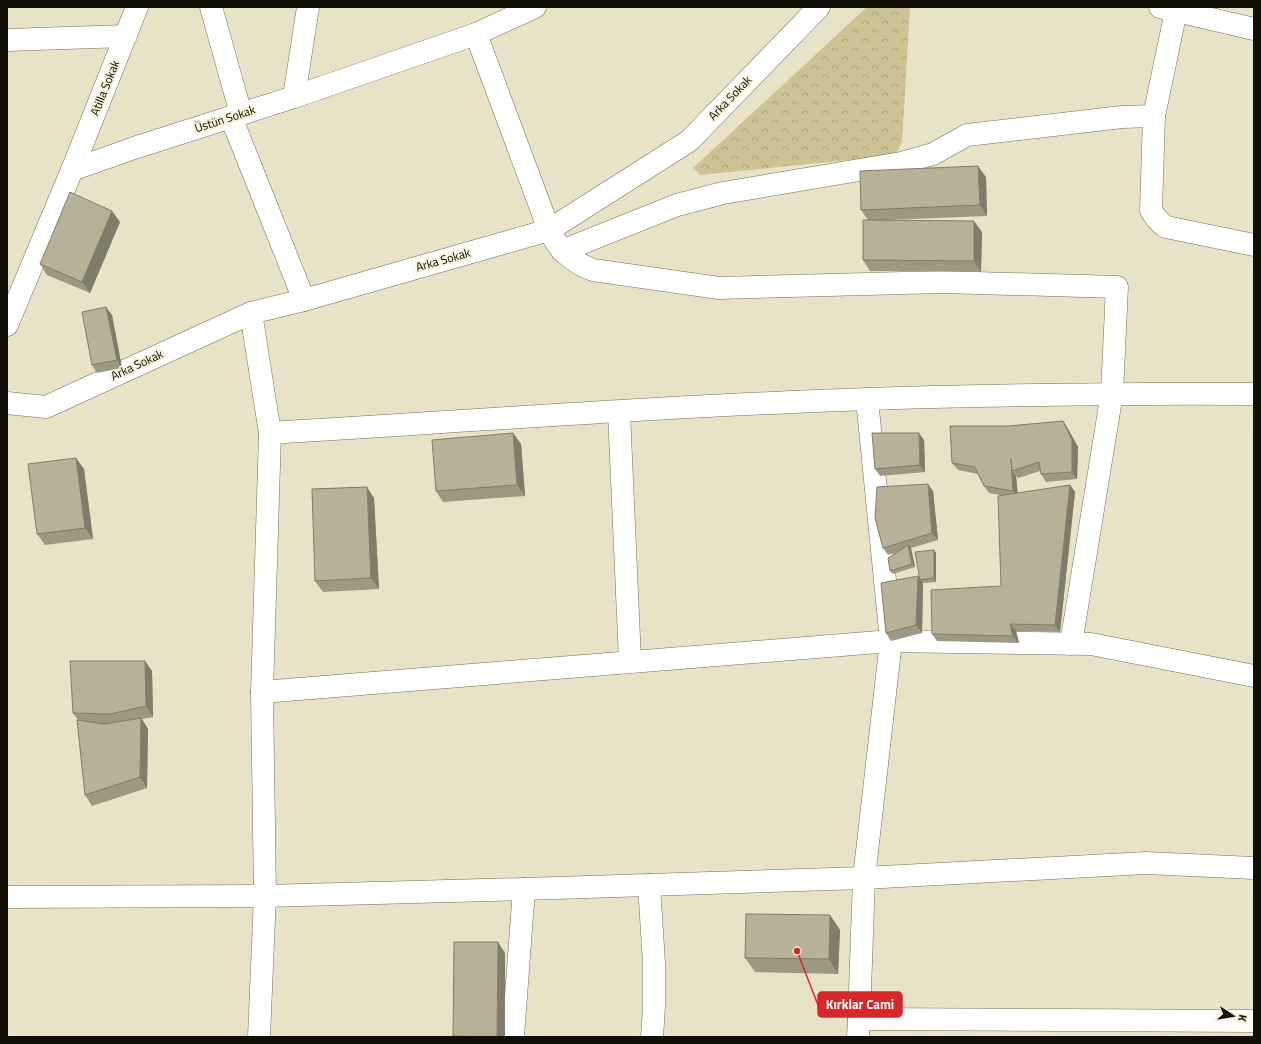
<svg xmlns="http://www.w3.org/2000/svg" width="1261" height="1044" font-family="'Titillium Web',sans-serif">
<defs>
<pattern id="park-crowns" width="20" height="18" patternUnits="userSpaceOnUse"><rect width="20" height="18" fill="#cdc293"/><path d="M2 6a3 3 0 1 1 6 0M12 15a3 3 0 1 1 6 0" fill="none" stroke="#afa67d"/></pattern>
</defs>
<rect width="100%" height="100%" fill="#e8e2c6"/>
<!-- park -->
<path fill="url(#park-crowns)" d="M867,7h43l-8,135 -6,13 -196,20 -7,-7z"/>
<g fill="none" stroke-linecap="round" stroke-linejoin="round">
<!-- minor casing -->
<g stroke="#756f57" stroke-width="23">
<g id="minor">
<path d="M211,7l30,107"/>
<path d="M1160,7l94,22"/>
<path d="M1176,11l-22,105 -3,94c4,8 8,12 15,17l88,18"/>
<path d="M476,34l73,196c10,20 23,32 44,40l126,18 223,-6 175,5 -5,106 -41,251"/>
<path d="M7,40l119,-4"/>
<path d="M294,97l14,-90"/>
<path d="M231,117l73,183"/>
<path d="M72,170l65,-163"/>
<path d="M562,251l115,-46 46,-12 178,-30 32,-9 34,-19 155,-18 32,-1"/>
<path d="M251,313l19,120 -8,259 3,204 -6,141"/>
<path d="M7,325l65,-155 65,-23 157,-50 182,-63 59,-27"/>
<path d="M7,403l39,4 205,-94 53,-13 245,-70 140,-89 130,-134"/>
<path d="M619,412l11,249"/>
<path d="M270,433c199,-12 398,-27 598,-34 129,-4 257,-6 386,-5"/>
<path d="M262,692l629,-51 200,3 163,32"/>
<path d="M649,885l5,78v44l-2,30"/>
<path d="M7,897l258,-1 259,-7 340,-11 282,-15 108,5"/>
<path d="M859,1019l395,2"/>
<path d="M513,1037l11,-148"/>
<path d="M858,1037l1,-18 5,-141 27,-237 -24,-242"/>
</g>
</g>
<!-- minor -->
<use href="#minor" stroke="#fff" stroke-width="22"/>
</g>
<!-- wall -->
<g fill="#9d9882">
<path d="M986,177l1,39 -100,4 95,12 -1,40 -111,-1 -7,-11 5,-40 -7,-10z"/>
<path d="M120,222l-30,71 -43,-18 -7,-11z"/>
<path d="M112,315l10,53 -25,5 -5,-8z"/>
<path d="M1063,421l5,8 10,18 -1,32 -31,3 -5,-8 -1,-3 -22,7 -2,-2 2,17 52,-8 5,7 -15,140 -44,-1 3,12 -82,-2 -5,-7 69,-48 -1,-91 -11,-2 -5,-7 -6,-12 -20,-4 -6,-7 57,-37z"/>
<path d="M513,433l8,11 4,52 -82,6 -7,-11z"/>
<path d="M924,440l1,32 -45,4 -5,-7z"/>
<path d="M84,469l9,70 -48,6 -8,-11z"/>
<path d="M933,491l5,49 -27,8 4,19 -22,7 -3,-3 5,-18 -7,2 -5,-7z"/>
<path d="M374,498l5,91 -56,3 -8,-11z"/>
<path d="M934,550l2,3v29l-13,1 -1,50 -31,8 -5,-8 32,-57 2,4z"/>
<path d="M145,661l7,10 1,46 -11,2 6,10 -1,59 -55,18 -7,-11 -7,-75 -5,-7z"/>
<path d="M830,915l10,15 -2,44 -83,-2 -10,-14z"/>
</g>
<!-- shaded-wall -->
<g fill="#807c6a">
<path d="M978,166l8,11 1,39 -7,-11z"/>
<path d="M112,211l8,11 -30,71 -8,-11z"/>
<path d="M974,221l8,11 -1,40 -7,-11z"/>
<path d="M106,307l6,8 10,53 -5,-8z"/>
<path d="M1063,421l5,8 10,18 -1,32 -5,-7z"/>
<path d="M513,433l8,11 4,52 -8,-11z"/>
<path d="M919,433l5,7 1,32 -5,-7z"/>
<path d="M76,458l8,11 9,70 -8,-11z"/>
<path d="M1011,459l1,12 4,5 2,23 -5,-8z"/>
<path d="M928,484l5,7 5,49 -6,-7z"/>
<path d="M1070,485l5,7 -15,140 -5,-7z"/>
<path d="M367,487l7,11 5,91 -8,-11z"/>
<path d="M908,545l3,3 4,19 -3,-3z"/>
<path d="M934,550l2,3v29l-2,-4z"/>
<path d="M918,576l5,7 -1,50 -6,-8z"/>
<path d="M1010,624l6,7 3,12 -6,-7z"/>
<path d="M145,661l7,10 1,46 -7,-11z"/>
<path d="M141,718l7,11 -1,59 -7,-11z"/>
<path d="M830,915l10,15 -2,44 -9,-15z"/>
<path d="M498,942l7,11v84h-8z"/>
</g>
<!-- building -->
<g fill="#b7b197" stroke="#807c6a">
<path d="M978,166l2,39 -119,5 -1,-39z"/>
<path d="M70,192l42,19 -30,71 -42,-18z"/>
<path d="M863,220l111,1v40l-111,-1z"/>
<path d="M106,307l11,53 -25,5 -10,-53z"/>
<path d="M1063,421l9,19v32l-31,2 -2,-12 -27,9 -1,-12 2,32 -29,-5 -9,-19 -23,-4 -2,-37h59z"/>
<path d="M513,433l4,52 -81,6 -4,-51z"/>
<path d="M872,433h47l1,32 -45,4z"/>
<path d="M76,458l9,70 -48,6 -9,-70z"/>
<path d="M928,484l4,49 -49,15 -8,-30 2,-31z"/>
<path d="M1070,485l-15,140 -45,-1 3,12 -81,-2 -1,-44 70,-4 -3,-90z"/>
<path d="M367,487l4,91 -56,3 -3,-92z"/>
<path d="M908,545l4,19 -22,7 -2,-13z"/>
<path d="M934,550v28l-14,2 -5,-28z"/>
<path d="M918,576l-2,49 -30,8 -5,-50z"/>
<path d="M70,661h75l1,45 -36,8 -37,-1z"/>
<path d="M141,718l-1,59 -55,18 -8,-75 27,4z"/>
<path d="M746,914l84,1 -1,44 -84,-1z"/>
<path d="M454,942h44l-1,95 -44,-1z"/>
</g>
<g text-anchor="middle" stroke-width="3.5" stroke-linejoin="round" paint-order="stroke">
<!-- street labels -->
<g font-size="12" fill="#110f06" stroke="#f5efd3">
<text transform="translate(105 88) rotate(-68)" y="4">Atilla Sokak</text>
<text transform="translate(730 98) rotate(-46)" y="4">Arka Sokak</text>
<text transform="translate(225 119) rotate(-18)" y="4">Üstün Sokak</text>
<text transform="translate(443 260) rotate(-16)" y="4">Arka Sokak</text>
<text transform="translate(137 365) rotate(-25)" y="4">Arka Sokak</text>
</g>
</g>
<!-- callouts -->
<path fill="none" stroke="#d62828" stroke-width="1.5" d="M797 951L818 1005"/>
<circle fill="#d62828" stroke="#f5efd3" stroke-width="1.5" cx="797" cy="951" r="4"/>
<rect fill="#d62828" stroke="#d62828" stroke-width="1.5" x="818" y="992" width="84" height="25" rx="4"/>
<g font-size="13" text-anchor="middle" font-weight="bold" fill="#fff">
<text x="860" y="1009">Kırklar Cami</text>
</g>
<!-- border -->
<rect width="1261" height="1044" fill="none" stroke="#110f06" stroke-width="16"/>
<!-- north arrow -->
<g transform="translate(1233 1016) rotate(102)" stroke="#f5efd3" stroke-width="3" paint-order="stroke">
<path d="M0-3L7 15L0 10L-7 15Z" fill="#110f06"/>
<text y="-6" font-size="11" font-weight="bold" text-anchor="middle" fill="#110f06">K</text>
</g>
</svg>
